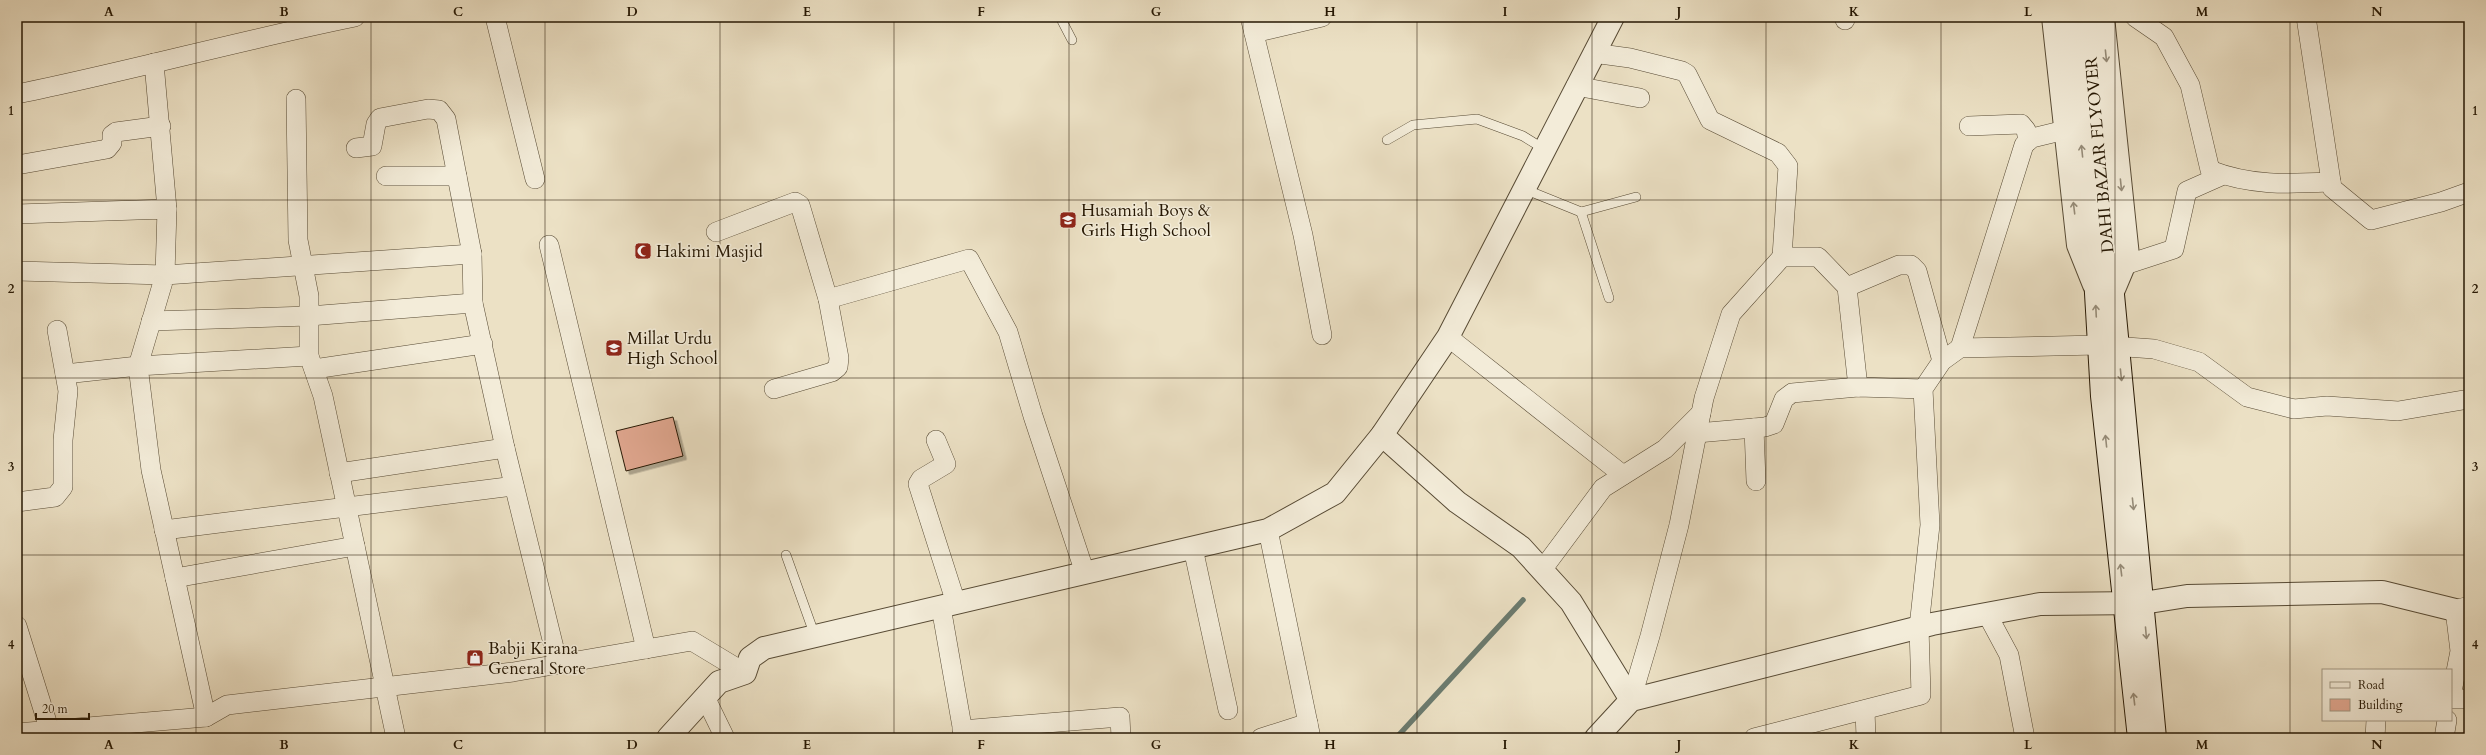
<svg xmlns="http://www.w3.org/2000/svg" width="2486" height="755" font-family="Cardo,serif">
<defs>
<filter id="shadow"><feDropShadow dx="3.5" dy="3.5" stdDeviation="0" flood-color="#0004"/></filter>
</defs>
<rect width="100%" height="100%" fill="#ece1c5"/>
<filter id="stains"><feTurbulence type="fractalNoise" baseFrequency=".005" numOctaves="4"/><feColorMatrix values="0 0 0 0 .2 0 0 0 0 .09 0 0 0 0 .02 0 0 0 .5 -.17"/></filter>
<radialGradient id="worn" r=".72"><stop offset=".6" stop-color="#630" stop-opacity="0"/><stop offset="1" stop-color="#630" stop-opacity=".3"/></radialGradient>
<g fill="none" stroke-linecap="round" stroke-linejoin="round">
<!-- stream -->
<path stroke="#6b7b6f" stroke-width="5.5" d="M1396,738l127,-138"/>
</g>
<!-- building -->
<path fill="#e2a891" stroke="#251703" filter="url(#shadow)" d="M673,417l10,39 -57,15 -10,-40z"/>
<g fill="none" stroke-linecap="round" stroke-linejoin="round">
<!-- service casing -->
<g stroke="#574a34" stroke-width="10">
<g id="service">
<path d="M1060,17l12,23"/>
<path d="M1387,140l26,-15 64,-6 46,17 21,13"/>
<path d="M1524,189l57,23 55,-15"/>
<path d="M1581,212l28,86"/>
<path d="M786,555l29,81"/>
</g>
</g>
<!-- minor casing -->
<g stroke="#574a34" stroke-width="20">
<g id="minor">
<path d="M495,17l40,162"/>
<path d="M1250,17l53,218 19,100"/>
<path d="M1844,17l1,3"/>
<path d="M2135,17l29,20 26,48 20,85c41,16 78,14 121,12"/>
<path d="M2306,17l26,171 39,32 70,-18 28,-10"/>
<path d="M1254,33l68,-16"/>
<path d="M1593,53l37,5 52,13 5,3 23,46 68,33 10,13 -6,91"/>
<path d="M154,63l13,146"/>
<path d="M1576,86l64,12"/>
<path d="M17,94c113,-23 225,-54 338,-77"/>
<path d="M296,99l2,141 11,56v60l14,40 73,342"/>
<path d="M1969,126l52,-2 5,6 2,11"/>
<path d="M356,148l16,-2 4,-22 4,-6 48,-9 11,1 7,9 26,135 1,49 32,145 53,216"/>
<path d="M17,165l90,-16 5,-6v-8l4,-3 45,-6"/>
<path d="M386,176h71"/>
<path d="M17,214l150,-5 -2,66 -148,-4"/>
<path d="M716,232l79,-30 5,3 28,94 11,59 -1,9 -6,5 -58,17"/>
<path d="M549,245l97,404"/>
<path d="M2125,265l49,-16 13,-58 36,-16"/>
<path d="M1847,287l52,-22h12l6,6 25,90"/>
<path d="M828,299l141,-40 39,73 25,84 52,157"/>
<path d="M151,321l158,-5 164,-13"/>
<path d="M1448,337l175,138"/>
<path d="M1960,348l64,-203 8,-7 33,-8"/>
<path d="M314,369l169,-25"/>
<path d="M65,374l73,-8 27,-91 307,-21"/>
<path d="M1754,428l2,53"/>
<path d="M1697,433l68,-6 9,-3 10,-25 8,-6 66,-6 65,2"/>
<path d="M936,440l10,24 -25,15 -3,5 38,119"/>
<path d="M339,473l166,-25"/>
<path d="M17,502l38,-5 8,-10v-47l5,-49 -11,-61"/>
<path d="M164,530l350,-44"/>
<path d="M1268,530l43,208"/>
<path d="M1193,548l35,162"/>
<path d="M1542,570l61,-82 62,-39 36,-36"/>
<path d="M175,578l180,-32"/>
<path d="M941,607l23,131"/>
<path d="M1987,614l22,41 16,83"/>
<path d="M17,626l35,112"/>
<path d="M705,697l20,41"/>
<path d="M2451,697l9,-46 -5,-41 14,-4"/>
<path d="M2451,699h18"/>
<path d="M1631,700l19,-64 29,-111 25,-127 27,-84 51,-57h36l29,30 11,100"/>
<path d="M1865,710l1,28"/>
<path d="M206,717l-55,-247 -13,-104 171,-10"/>
<path d="M962,730l158,-13 1,21"/>
<path d="M17,733l189,-16 21,-12 286,-33 179,-31 53,32"/>
<path d="M1261,738l47,-15"/>
<path d="M1754,738l167,-43 -2,-68 11,-102 -7,-136 19,-28 18,-13 138,-3 56,4 45,13 48,35 47,12 33,-3 71,5 71,-12"/>
<path d="M2375,738l1,-18"/>
<path d="M2444,738l3,-18"/>
</g>
</g>
<!-- tertiary casing -->
<g stroke="#574a34" stroke-width="24">
<g id="tertiary">
<path d="M2053,17l25,228 16,40"/>
<path d="M2103,17l25,239 -16,38"/>
<path d="M1382,435l75,67 64,45 50,55 60,98"/>
<path d="M668,738l51,-56 26,-9 5,-15 14,-10 504,-118 67,-37 47,-58 66,-98 165,-320"/>
<path d="M1596,738l35,-38 301,-76 108,-20 103,-1 44,-7 195,-4 73,18"/>
</g>
</g>
<!-- secondary casing -->
<g stroke="#251703" stroke-width="24">
<g id="secondary">
<path d="M2065,17l29,242 8,137 37,342"/>
<path d="M2084,17l10,77 61,644"/>
</g>
</g>
<!-- service -->
<use href="#service" stroke="#f3ecd9" stroke-width="9"/>
<!-- minor -->
<use href="#minor" stroke="#f3ecd9" stroke-width="19"/>
<!-- tertiary -->
<use href="#tertiary" stroke="#f3ecd9" stroke-width="22"/>
<!-- secondary -->
<use href="#secondary" stroke="#f3ecd9" stroke-width="22"/>
</g>
<!-- one-way arrows -->
<defs><path id="oneway-shaft" d="M-6 0H5M1.5-3L5.5 0L1.5 3" fill="none" stroke-width="1.6" stroke-linecap="round" stroke-linejoin="round"/></defs>
<g stroke="#968c79">
<use href="#oneway-shaft" transform="translate(2106 56) rotate(84)"/>
<use href="#oneway-shaft" transform="translate(2082 151) rotate(-96)"/>
<use href="#oneway-shaft" transform="translate(2121 185) rotate(84)"/>
<use href="#oneway-shaft" transform="translate(2074 208) rotate(-97)"/>
<use href="#oneway-shaft" transform="translate(2096 311) rotate(-93)"/>
<use href="#oneway-shaft" transform="translate(2121 375) rotate(84)"/>
<use href="#oneway-shaft" transform="translate(2106 441) rotate(-96)"/>
<use href="#oneway-shaft" transform="translate(2133 504) rotate(84)"/>
<use href="#oneway-shaft" transform="translate(2121 570) rotate(-97)"/>
<use href="#oneway-shaft" transform="translate(2146 633) rotate(85)"/>
<use href="#oneway-shaft" transform="translate(2134 699) rotate(-97)"/>
</g>
<!-- grid -->
<path fill="none" stroke="#251703" stroke-width="1" stroke-opacity="0.55" d="M196,17v721M371,17v721M545,17v721M720,17v721M894,17v721M1069,17v721M1243,17v721M1417,17v721M1592,17v721M1766,17v721M1941,17v721M2115,17v721M2290,17v721M17,200h2452M17,378h2452M17,555h2452"/>
<!-- icons -->
<defs>
<g id="school-square" transform="scale(0.9)"><rect x="-9" y="-9" width="18" height="18" rx="4" fill="#8f2418" stroke="#f3ecd9"/><path d="M0-5L7-2L0 1L-7-2ZM-4 1L0 2.5L4 1V4Q0 6-4 4Z" fill="#fff"/></g>
<g id="mosque-square" transform="scale(0.9)"><rect x="-9" y="-9" width="18" height="18" rx="4" fill="#8f2418" stroke="#f3ecd9"/><path d="M3.5-4.9A6 6 0 1 0 3.5 4.9A5 5 0 1 1 3.5-4.9Z" fill="#fff"/></g>
<g id="shop-square" transform="scale(0.9)"><rect x="-9" y="-9" width="18" height="18" rx="4" fill="#8f2418" stroke="#f3ecd9"/><path d="M-5-2.5h2.3a2.7 3.5 0 0 1 5.4 0H5L5.5 6h-11ZM-1.5-2.5h3a1.5 2.3 0 0 0-3 0Z" fill="#fff"/></g>
</defs>
<g fill-rule="evenodd">
<use href="#school-square" x="1068" y="220"/>
<use href="#mosque-square" x="643" y="251"/>
<use href="#school-square" x="614" y="348"/>
<use href="#shop-square" x="475" y="658"/>
</g>
<g text-anchor="middle" stroke-width="3" stroke-linejoin="round" paint-order="stroke">
<!-- street labels -->
<g font-size="17" fill="#251703" stroke="#f3ecd9">
<text transform="translate(2099 155) rotate(-95)" y="6">DAHI BAZAR FLYOVER</text>
</g>
<!-- poi labels -->
<g font-size="17" fill="#251703" stroke="#f3ecd9" text-anchor="start">
<text x="1081" y="216">Husamiah Boys &amp;<tspan x="1081" dy="20">Girls High School</tspan></text>
<text x="656" y="257">Hakimi Masjid</text>
<text x="627" y="344">Millat Urdu<tspan x="627" dy="20">High School</tspan></text>
<text x="488" y="654">Babji Kirana<tspan x="488" dy="20">General Store</tspan></text>
</g>
</g>
<!-- margin -->
<rect width="2486" height="755" fill="none" stroke="#ece1c5" stroke-width="44"/>
<!-- legend -->
<rect x="2322" y="669" width="130" height="52" fill="#f3ecd9" stroke="#a19783"/>
<rect x="2330" y="682" width="20" height="6" fill="#f3ecd9" stroke="#a19783"/>
<text x="2358" y="689" font-size="12" fill="#251703">Road</text>
<rect x="2330" y="699" width="20" height="12" fill="#e2a891" stroke="#a19783"/>
<text x="2358" y="709" font-size="12" fill="#251703">Building</text>
<!-- scale -->
<path d="M36 713v6h53v-6" fill="none" stroke="#251703" stroke-width="2"/>
<text x="42" y="713" font-size="12" fill="#251703" stroke="#f3ecd9" stroke-width="3" paint-order="stroke">20 m</text>
<rect x="22" y="22" width="2442" height="711" fill="none" stroke="#251703" stroke-width="1.5"/>
<g font-size="13" text-anchor="middle" font-weight="bold" fill="#251703">
<text x="109" y="16">A</text>
<text x="284" y="16">B</text>
<text x="458" y="16">C</text>
<text x="632" y="16">D</text>
<text x="807" y="16">E</text>
<text x="981" y="16">F</text>
<text x="1156" y="16">G</text>
<text x="1330" y="16">H</text>
<text x="1505" y="16">I</text>
<text x="1679" y="16">J</text>
<text x="1854" y="16">K</text>
<text x="2028" y="16">L</text>
<text x="2202" y="16">M</text>
<text x="2377" y="16">N</text>
<text x="11" y="115">1</text>
<text x="2475" y="115">1</text>
<text x="11" y="293">2</text>
<text x="2475" y="293">2</text>
<text x="11" y="471">3</text>
<text x="2475" y="471">3</text>
<text x="11" y="649">4</text>
<text x="2475" y="649">4</text>
<text x="109" y="749">A</text>
<text x="284" y="749">B</text>
<text x="458" y="749">C</text>
<text x="632" y="749">D</text>
<text x="807" y="749">E</text>
<text x="981" y="749">F</text>
<text x="1156" y="749">G</text>
<text x="1330" y="749">H</text>
<text x="1505" y="749">I</text>
<text x="1679" y="749">J</text>
<text x="1854" y="749">K</text>
<text x="2028" y="749">L</text>
<text x="2202" y="749">M</text>
<text x="2377" y="749">N</text>
</g>
<rect width="100%" height="100%" filter="url(#stains)"/>
<rect width="100%" height="100%" fill="url(#worn)"/>
</svg>
